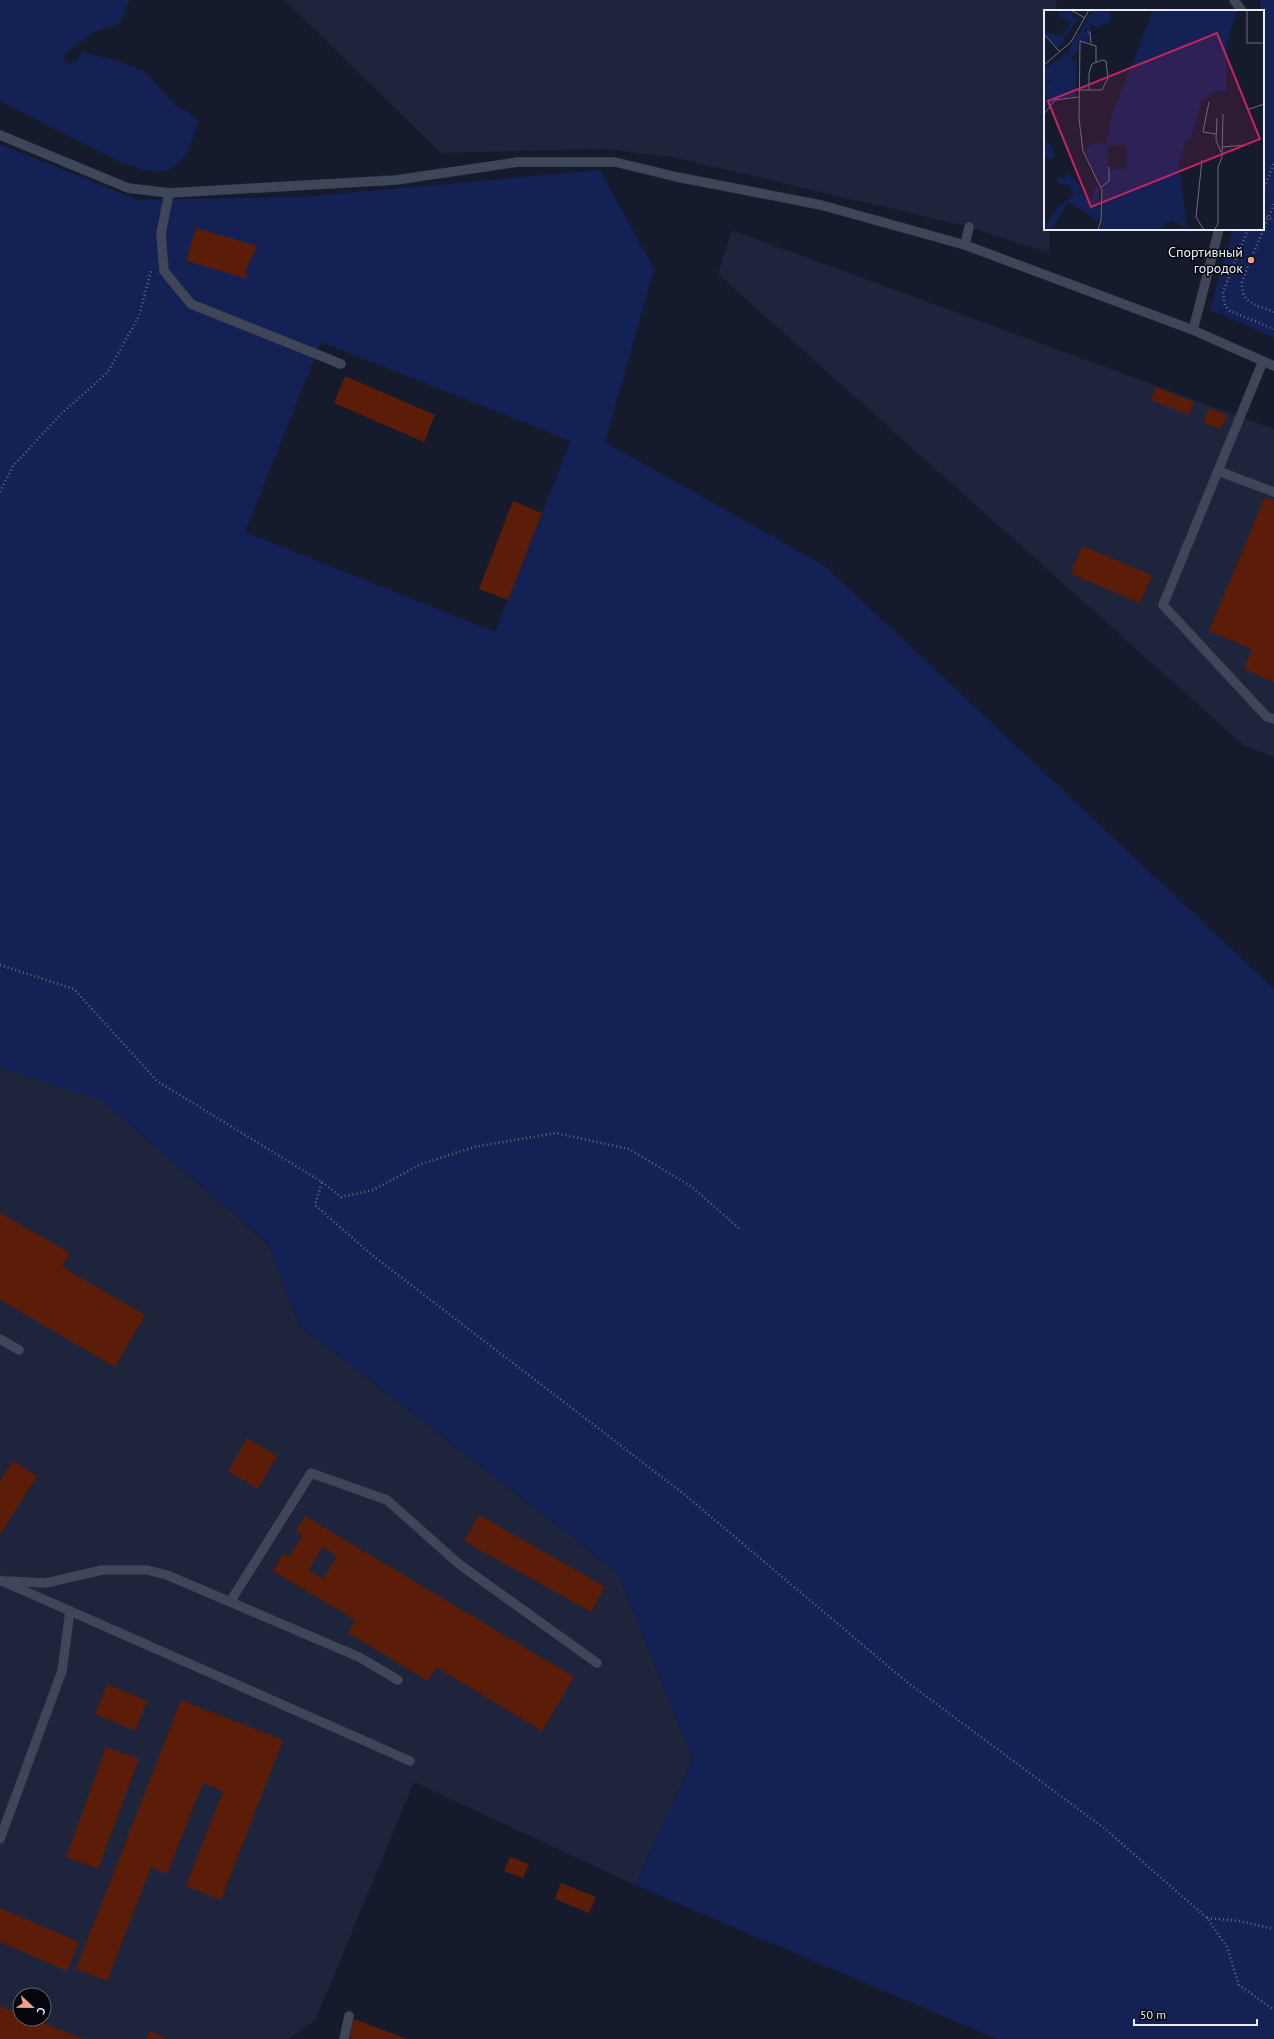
<svg xmlns="http://www.w3.org/2000/svg" width="1274" height="2039" font-family="'PT Sans',sans-serif">
<rect width="100%" height="100%" fill="#151b2c"/>
<!-- built -->
<g fill="#1d243b" fill-rule="evenodd">
<path d="M284,0h773l-1,11h-11v218h4v24l-80,-26 -297,-70 -69,-8 -162,4z"/>
<path d="M732,230l542,199v328l-31,-12 -525,-471z"/>
<path d="M0,1068l101,31 168,146 30,80 319,248 75,186 -58,126 -221,-103 -99,239 -27,18h-288zM20,1995h24v24h-24z"/>
</g>
<!-- green -->
<g fill="#142154" fill-rule="evenodd">
<path d="M0,0h130l-11,24c-19,4 -44,18 -56,34l5,6 9,-3 5,-9 30,7 32,12 33,36 11,5 10,8c-13,51 -28,62 -78,42l-120,-61z"/>
<path d="M1260,0h14v337l-64,-27 23,-81h30l1,-190 -1,-28h-2z"/>
<path d="M0,144l138,56 163,-3 299,-27 54,99 -49,173 220,124 449,423v1050h-277l-362,-154 58,-126 -75,-186 -319,-248 -30,-81 -168,-144 -101,-32zM321,342l250,99 -76,191 -250,-100z"/>
</g>
<!-- building -->
<g fill="#5b1d07" fill-rule="evenodd">
<path d="M196,228l61,18 -12,26 3,7 -62,-18z"/>
<path d="M345,376l90,39 -11,27 -90,-39z"/>
<path d="M1156,387l38,15 -5,13 -38,-15z"/>
<path d="M1209,408l18,7 -6,14 -18,-7z"/>
<path d="M1265,497l9,4v181l-30,-13 8,-20 -43,-18z"/>
<path d="M513,501l29,12 -34,87 -29,-11z"/>
<path d="M1082,546l70,29 -12,28 -69,-29z"/>
<path d="M0,1213l70,40 -8,14 83,48 -30,52 -115,-67z"/>
<path d="M247,1438l30,18 -19,33 -30,-18z"/>
<path d="M13,1461l24,15 -37,59v-54z"/>
<path d="M479,1515l126,72 -14,25 -127,-71z"/>
<path d="M305,1516l269,161 -32,54 -106,-64 -8,14 -80,-48 7,-13 -82,-49 10,-18 6,4 14,-22 -7,-4zM322,1547l15,9 -14,23 -14,-9z"/>
<path d="M107,1684l40,17 -12,30 -40,-17z"/>
<path d="M181,1700l102,40 -62,160 -35,-14 37,-95 -20,-8 -36,91 -16,-7 -44,114 -31,-12z"/>
<path d="M106,1747l33,12 -41,110 -32,-12z"/>
<path d="M510,1857l19,7 -6,14 -19,-7z"/>
<path d="M561,1883l35,14 -7,16 -34,-14z"/>
<path d="M0,1908l79,34 -12,29 -67,-29z"/>
<path d="M0,2006l20,8v5h13l50,20h-83z"/>
<path d="M354,2019l53,20h-55l-5,-2z"/>
<path d="M150,2031l16,7v1h-20z"/>
</g>
<g fill="none" stroke-linecap="round" stroke-linejoin="round">
<!-- service casing -->
<g stroke="#313442" stroke-width="10">
<g id="service">
<path d="M1234,0l8,11"/>
<path d="M0,135l128,53 41,5 227,-13 122,-18h97l62,15 144,28 144,40 228,85 81,36"/>
<path d="M169,193l-8,41 3,37 27,33 150,60"/>
<path d="M965,245l4,-18"/>
<path d="M1193,330l26,-101"/>
<path d="M1263,361l-100,244 104,112 7,2"/>
<path d="M1218,471l56,21"/>
<path d="M0,1339l19,11"/>
<path d="M0,1580l410,181"/>
<path d="M7,1581l39,2 56,-13h45l20,5 192,82 39,23"/>
<path d="M230,1602l81,-129 76,27 72,64 138,99"/>
<path d="M0,1839l62,-168 8,-60"/>
<path d="M344,2039l5,-23"/>
</g>
</g>
<!-- path -->
<g stroke="#636978" stroke-width="2.5" stroke-dasharray="1 3" stroke-linecap="butt">
<path d="M1263,191l11,-28"/>
<path d="M1274,204l-32,77c-2,23 15,24 32,31"/>
<path d="M1263,215l11,5"/>
<path d="M1248,229l-25,63 2,14 5,5 44,18"/>
<path d="M0,492l13,-26 48,-52 47,-42 31,-56 12,-45"/>
<path d="M0,965l74,24 83,92 165,101 -7,23 57,50 312,239 224,189 196,145 103,90 20,29 12,38 35,25"/>
<path d="M322,1182l19,15 32,-7 48,-26 53,-17 82,-14 73,16 63,38 49,43"/>
<path d="M1207,1918l32,3 35,8"/>
</g>
<!-- service -->
<use href="#service" stroke="#3f4659" stroke-width="9"/>
</g>
<!-- markers -->
<circle fill="#f39f85" stroke="#05060d" stroke-width="1.5" cx="1251" cy="260" r="4"/>
<g text-anchor="middle" stroke-width="3" stroke-linejoin="round" paint-order="stroke">
<!-- poi labels -->
<g font-size="14" fill="#e8edf9" stroke="#05060d" text-anchor="end">
<text x="1243" y="257">Спортивный<tspan x="1243" dy="16">городок</tspan></text>
</g>
</g>
<!-- overview -->
<g transform="translate(1044 10)">
<rect width="220" height="220" fill="#151b2c"/>
<path d="M20,0l10,3 -2,3 5,2 3,-2 -22,32 -14,-15 3,-2 13,7 -3,-2 5,-10 -3,10 3,1 8,-15 -3,-2 -4,5 3,-6 5,2 -9,18 10,-18 -13,-5v-5l5,2zM49,0h17l1,11 -3,-1v2l-10,6 -8,-4v7l-5,-3v5h5v8h-12l-1,13 -2,-1 -4,4 -4,-5zM109,0h85l-11,30 -1,51h-12l-13,12 -10,35 -6,5 -6,19 8,67 -14,-8 -11,3 2,6h-65l3,-8 1,-33 -18,-37 6,-8 16,-2 3,-22zM64,135h18l1,24h-19zM22,44l8,7 -7,7 9,-8v36l-25,5 -7,10v-26l22,-15 -22,14v-15zM3,131l6,7 1,10 -6,1 -4,-5v-11zM23,162l14,16 -1,5 12,7 2,-13 5,1v30l-2,2 -29,-18 -16,28h-8v-4l14,-19 15,-11v-5l-6,-6 -10,-2 1,-4 9,-3z" fill="#142154" fill-rule="evenodd"/>
<path fill="none" stroke="#696f7e" stroke-width="1" d="M27,0l14,8M203,0v33h17M43,22h3l1,11M0,24l16,18M52,52v-16l-16,-5 -1,78 4,32 19,39 -1,30 -3,10M0,55l27,-23 18,-32M34,80h24l6,-12 -2,-17 -4,-1 -10,4 -3,9v17M165,92l-6,30 13,2M203,100l17,-6M0,104l11,-14 23,-3M173,108l-1,22 5,12M220,115v40M178,137l24,-2M158,150l-6,57 8,13M57,177l8,-6v-14M170,220l4,-6v-57l4,-10 1,-43"/>
<path fill="#c42363" fill-opacity="0.15" stroke="#c42363" stroke-width="2" d="M173,23l43,106 -169,68 -43,-106z"/>
<rect width="220" height="220" fill="none" stroke="#e8edf9" stroke-width="2"/>
</g>
<!-- north arrow -->
<g transform="translate(32 2007) rotate(112)"><circle r="19" fill="#05060d" stroke="#60626b"/>
<path d="M0-3L7 15L0 10L-7 15Z" fill="#f39f85"/>
<text y="-6" font-size="11" font-weight="bold" text-anchor="middle" fill="#e8edf9">С</text>
</g>
<!-- scale -->
<path d="M1134 2019v6h123v-6" fill="none" stroke="#e8edf9" stroke-width="2"/>
<text x="1140" y="2019" font-size="12" fill="#e8edf9" stroke="#05060d" stroke-width="3" paint-order="stroke">50 m</text>
</svg>
